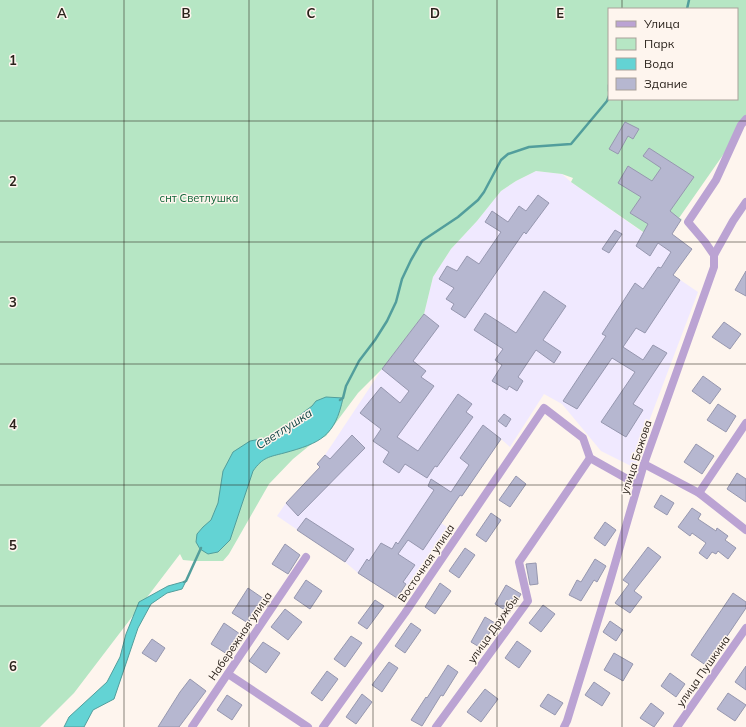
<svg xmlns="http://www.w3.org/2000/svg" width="746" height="727" font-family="Mulish,sans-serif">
<rect width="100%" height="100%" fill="#fef5ee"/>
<!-- industrial -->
<path fill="#f0e9ff" d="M536,171l26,3 9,8 90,63 31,4 -19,26 25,17 -50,132 -13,44 -34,-17 -39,-47 -18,-10 -34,53 -9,-8 -39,57 -3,1 -18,26 6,4 -22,35 -17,25 -2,-3 -9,14 -39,-25 -13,-11 -68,-46 9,-13 34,-35 -3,-4 8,-9 57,-86 42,-55 9,-37 18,-28 26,-28 24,-30 15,-10z"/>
<!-- green -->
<path fill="#b6e6c4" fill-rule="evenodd" d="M0,0h746v122l-67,96 3,1 -20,26 -91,-63 2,-4 -11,-4 -26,-3 -20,10 -15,10 -24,30 -26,28 -18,28 -9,37 -42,55 -24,24 -32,43 -11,5 -22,18 -24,25 -40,70 -6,7h-29l-11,-1 -3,-6 -106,139 -34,34h-40zM609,9h128v90h-128z"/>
<!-- water -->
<g fill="#63d3d4" stroke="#529e9c">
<path d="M326,397l17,1c-8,38 -22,45 -59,55 -15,4 -21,4 -31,18l-23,69 -12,12 -10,2 -8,-5 -4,-7 1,-8 6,-7 8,-7 7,-17 5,-32 10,-19 17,-11 16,-3 17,-8 10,-10 19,-14 4,-5z"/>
<path d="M186,581l-4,8 -15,4 -16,11 -13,24 -24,71 -21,11 -9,17h-20l5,-10 38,-35 13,-25 6,-23 13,-32 29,-16z"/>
</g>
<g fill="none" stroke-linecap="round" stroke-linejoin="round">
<!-- stream -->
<g stroke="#529e9c" stroke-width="2.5">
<path d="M687,9l2,-9"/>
<path d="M609,85v6"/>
<path d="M340,400l3,-2 3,-12 13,-25 16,-21 12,-19 9,-19 6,-23 9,-19 11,-19 36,-24 20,-17 6,-8 17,-32 7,-6 21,-7 42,-3 36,-43 2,-5"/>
<path d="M184,582l2,-1 15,-33"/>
</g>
</g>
<!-- building -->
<g fill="#b6b7d0" stroke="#9697af">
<path d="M625,122l14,7 -6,10 -5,-3 -10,18 -9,-5z"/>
<path d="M649,148l45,29 -24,34 11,9 -9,14 20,15 -19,26 7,5 -35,53 -9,-5 -13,19 20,13 10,-15 14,8 -34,51 10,6 -17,27 -25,-15 34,-50 -23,-14 -35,51 -14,-8 43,-65 -4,-2 33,-51 8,6 15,-22 3,1 10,-16 -13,-9 -8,13 -14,-10 12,-22 -18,-11 11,-16 -23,-14 10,-17 24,15 9,-13 -18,-12z"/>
<path d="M538,195l11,8 -23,31 -2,-2 -59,86 -14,-9 3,-5 -8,-5 8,-11 -15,-9 8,-13 10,5 10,-15 12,8 22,-32 -16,-10 7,-11 16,11 11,-16 7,5z"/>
<path d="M615,230l7,4 -13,19 -7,-4z"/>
<path d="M746,271v25l-11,-6z"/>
<path d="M544,291l22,15 -23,34 18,12 -7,11 -18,-13 -18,27 5,4 -6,10 -8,-5 -2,4 -15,-9 10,-16 -7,-5 8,-11 -29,-19 11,-17 31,20z"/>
<path d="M424,314l15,12 -26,35 13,10 -5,6 13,9 -37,51 21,14 40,-57 14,10 -6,8 7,5 -36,50 -2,-1 -8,12 -22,-14 -6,9 -16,-11 6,-10 -16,-11 8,-12 -21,-16 21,-26 19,16 9,-12 -27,-22z"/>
<path d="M724,322l17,12 -11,15 -18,-12z"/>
<path d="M703,376l18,13 -11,15 -18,-13z"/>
<path d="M718,404l18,12 -10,16 -19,-12z"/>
<path d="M504,414l7,5 -5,8 -8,-6z"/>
<path d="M483,425l18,14 -39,57 -2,-1 -37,55 -15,-10 -10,14 17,11 -12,17 3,2 -9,14 -39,-25 9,-14 2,2 12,-18 11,6 4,-7 2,2 36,-54 -6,-4 3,-7 20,13 18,-27 -9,-7z"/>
<path d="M352,435l13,13 -67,68 -12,-13 34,-36 -3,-3 8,-9 5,4z"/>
<path d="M696,444l18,12 -12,18 -18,-12z"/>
<path d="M737,473l9,6v23l-19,-13z"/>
<path d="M516,476l10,8 -16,23 -11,-7z"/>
<path d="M661,495l13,8 -7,12 -13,-8z"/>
<path d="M692,508l9,6 -3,5 18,12 1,-3 11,8 -3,4 11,8 -8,11 -10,-8 -2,3 -4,-2 -5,7 -8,-6 7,-10 -14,-10 -2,3 -12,-9z"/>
<path d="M491,513l10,7 -15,22 -10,-7z"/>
<path d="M306,518l48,31 -9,13 -48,-32z"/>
<path d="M605,522l11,8 -11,16 -11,-8z"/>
<path d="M285,544l15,11 -12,19 -16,-10z"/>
<path d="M648,547l13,10 -27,34 8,6 -12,16 -15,-10 14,-19 -6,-4z"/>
<path d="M465,548l10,7 -16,23 -10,-7z"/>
<path d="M595,559l11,7 -9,16 -3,-2 -13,21 -12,-6 8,-15 4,2z"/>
<path d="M536,563l2,21 -8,1 -4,-21z"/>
<path d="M306,580l16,11 -12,18 -16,-11z"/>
<path d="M440,583l11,8 -16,23 -10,-7z"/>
<path d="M506,585l15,9 -11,19 -15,-9z"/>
<path d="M248,588l16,11 -16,24 -16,-10z"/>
<path d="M733,593l13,9v6l-39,58 -16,-11z"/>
<path d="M375,600l9,6 -17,23 -9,-6z"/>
<path d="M543,605l12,9 -14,18 -12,-9z"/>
<path d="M285,609l17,13 -14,18 -17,-13z"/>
<path d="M485,617l10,6 -14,25 -10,-6z"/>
<path d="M610,621l13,9 -7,11 -13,-9z"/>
<path d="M224,623l16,11 -13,20 -16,-10z"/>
<path d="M411,623l10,7 -16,23 -10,-7z"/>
<path d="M351,636l11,7 -17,24 -11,-8z"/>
<path d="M152,639l13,9 -9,14 -14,-9z"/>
<path d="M517,641l14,10 -12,17 -14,-10z"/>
<path d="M263,642l17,11 -14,20 -17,-12z"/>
<path d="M614,653l19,11 -10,17 -19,-11z"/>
<path d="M389,662l9,6 -16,24 -10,-7z"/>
<path d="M448,665l10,7 -15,24 -2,-1 -19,31 -11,-6 15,-23 1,1z"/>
<path d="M746,666v24l-11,-8z"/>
<path d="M327,671l11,8 -16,22 -11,-8z"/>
<path d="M670,673l15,11 -9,13 -15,-11z"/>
<path d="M190,679l16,12 -27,36h-21l22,-35z"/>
<path d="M594,682l16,11 -8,13 -17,-11z"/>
<path d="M485,689l13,10 -17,23 -14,-10z"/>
<path d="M728,693l18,12 -11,16 -18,-12z"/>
<path d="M362,694l10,8 -16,22 -10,-7z"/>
<path d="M548,694l15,9 -8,12 -15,-9z"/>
<path d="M227,695l15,10 -10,15 -15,-10z"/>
<path d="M651,703l13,10 -10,14 -14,-9z"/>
</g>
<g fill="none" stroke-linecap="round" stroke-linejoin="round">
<!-- minor -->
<g stroke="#bba3d3" stroke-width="8">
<path d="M714,255l-9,-13 -17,-20 28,-42 25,-55 5,-6"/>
<path d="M644,464l55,29 47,37"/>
<path d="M699,493l47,-70"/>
<path d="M228,674l80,53"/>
<path d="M192,727l114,-170"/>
<path d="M323,727l82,-114 139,-205 39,30 7,20 48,27"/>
<path d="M436,727l92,-126 -9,-39 71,-104"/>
<path d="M564,727l3,-6 43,-140 34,-117 70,-197v-12l19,-34 13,-19"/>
<path d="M677,727l69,-99"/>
</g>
</g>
<!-- grid -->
<path fill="none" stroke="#2a221b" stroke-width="1" stroke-opacity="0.55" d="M124,0v727M249,0v727M373,0v727M497,0v727M622,0v9M622,99v628M0,121h746M0,242h746M0,364h746M0,485h746M0,606h746"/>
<g text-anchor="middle" stroke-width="3" stroke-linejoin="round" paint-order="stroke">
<!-- park labels -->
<g font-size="11" fill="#0e6336" stroke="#fef5ee">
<text x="199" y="202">снт Светлушка</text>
</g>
<!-- street labels -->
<g font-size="11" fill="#2a221b" stroke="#fef5ee">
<text transform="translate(636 457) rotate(-72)" y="4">улица Бажова</text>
<text transform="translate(426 563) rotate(-56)" y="4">Восточная улица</text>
<text transform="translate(493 629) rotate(-55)" y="4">улица Дружбы</text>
<text transform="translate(240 636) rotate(-56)" y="4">Набережная улица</text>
<text transform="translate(703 671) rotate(-55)" y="4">улица Пушкина</text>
</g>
<!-- water labels -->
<g font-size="12" font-style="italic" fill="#073e3e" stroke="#fef5ee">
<text transform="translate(284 429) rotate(-33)" y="4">Светлушка</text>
</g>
</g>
<g font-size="13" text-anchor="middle" font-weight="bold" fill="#2a221b" stroke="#fef5ee" stroke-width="3" stroke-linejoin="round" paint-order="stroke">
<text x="62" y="18">A</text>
<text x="186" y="18">B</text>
<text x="311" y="18">C</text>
<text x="435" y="18">D</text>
<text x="560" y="18">E</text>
<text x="13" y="65">1</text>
<text x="13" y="186">2</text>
<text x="13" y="307">3</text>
<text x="13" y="429">4</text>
<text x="13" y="550">5</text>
<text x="13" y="671">6</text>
</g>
<!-- legend -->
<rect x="608" y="8" width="130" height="92" fill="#fef5ee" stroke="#a9a19a"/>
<rect x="616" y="21" width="20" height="6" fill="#bba3d3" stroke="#a9a19a"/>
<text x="644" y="28" font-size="12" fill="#2a221b">Улица</text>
<rect x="616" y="38" width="20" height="12" fill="#b6e6c4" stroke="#a9a19a"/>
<text x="644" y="48" font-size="12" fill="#2a221b">Парк</text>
<rect x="616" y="58" width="20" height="12" fill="#63d3d4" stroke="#a9a19a"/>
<text x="644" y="68" font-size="12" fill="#2a221b">Вода</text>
<rect x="616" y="78" width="20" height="12" fill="#b6b7d0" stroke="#a9a19a"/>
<text x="644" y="88" font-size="12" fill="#2a221b">Здание</text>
</svg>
